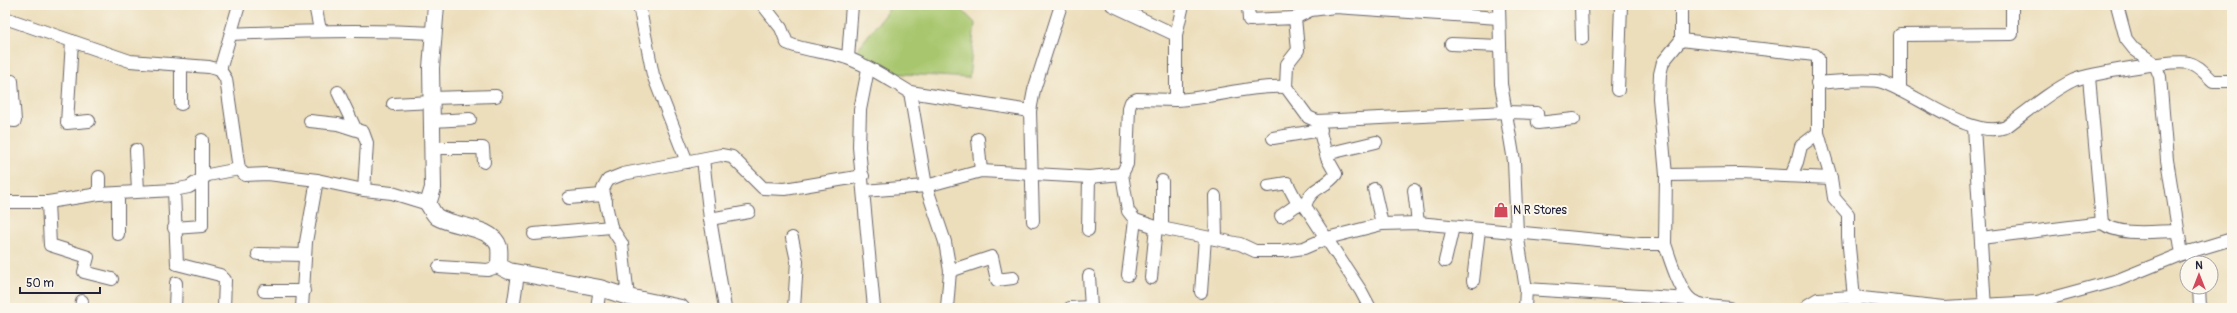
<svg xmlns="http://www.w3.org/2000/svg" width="2237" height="313" font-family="Pangolin,sans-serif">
<rect width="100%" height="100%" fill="#fbf7ec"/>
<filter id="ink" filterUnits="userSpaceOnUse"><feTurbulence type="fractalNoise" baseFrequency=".025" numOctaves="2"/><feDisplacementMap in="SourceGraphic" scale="8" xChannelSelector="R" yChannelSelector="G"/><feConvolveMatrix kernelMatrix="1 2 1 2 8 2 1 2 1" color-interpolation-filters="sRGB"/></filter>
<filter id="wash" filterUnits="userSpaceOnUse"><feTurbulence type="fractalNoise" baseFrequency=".012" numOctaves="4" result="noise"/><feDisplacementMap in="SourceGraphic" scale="16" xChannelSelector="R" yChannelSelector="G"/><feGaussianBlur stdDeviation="0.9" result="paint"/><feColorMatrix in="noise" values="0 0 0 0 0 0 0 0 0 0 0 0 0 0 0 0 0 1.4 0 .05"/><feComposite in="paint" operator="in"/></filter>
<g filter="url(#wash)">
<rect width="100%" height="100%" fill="#ecdebb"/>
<!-- green -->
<path fill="#a7c66d" stroke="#647454" d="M892,5h65l18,18 -6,55 -80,-5 -36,-18z"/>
</g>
<g filter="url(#ink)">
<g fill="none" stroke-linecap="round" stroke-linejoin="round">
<!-- street casing -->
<g stroke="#696468" stroke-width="14">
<g id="street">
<path d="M315,5l5,25"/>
<path d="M639,5l14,70 34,87"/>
<path d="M763,5l18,23 6,15c19,9 41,8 60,15 21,7 44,23 63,34l16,94 19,56 5,29 -3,37"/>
<path d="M1112,5l64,30v65c38,-2 73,-15 110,-13l22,30 9,4 189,-9 31,1 1,10 36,-4"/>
<path d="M1248,5l1,15 46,-2 3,32 -11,14 -1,23"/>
<path d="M1499,5l2,79 13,77 3,72 9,56 -1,19"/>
<path d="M1581,5l1,34"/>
<path d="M2117,5l9,34 8,10 21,15 5,13 7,83 15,94"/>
<path d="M5,18l125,43 79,6 11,3 6,9 13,90"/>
<path d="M1295,18l16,-8 24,-3 164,11"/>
<path d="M231,34c68,-3 135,-5 203,-1"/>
<path d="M1176,35l7,-30"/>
<path d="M1681,40l134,15 3,3v75l13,45 3,20 14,16v23l7,71"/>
<path d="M72,41l-5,82 22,-2"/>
<path d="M1451,44l49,2"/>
<path d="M848,58l4,-53"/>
<path d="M868,69l-8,41 -1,37 15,161"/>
<path d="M220,70l19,-65"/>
<path d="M2089,77l13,146c19,14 53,8 76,8"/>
<path d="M1817,83c15,-1 52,-5 65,-1 34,11 89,58 124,45 20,-15 46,-37 68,-47 16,-6 100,-21 115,-17 10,2 17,12 24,18h19"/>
<path d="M1618,90l3,-85"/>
<path d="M1900,90v-55l112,-1v-29"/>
<path d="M338,92l17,36"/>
<path d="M910,92l120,19"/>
<path d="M432,98l64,-2"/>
<path d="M181,104v-39"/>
<path d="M393,104l39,-2"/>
<path d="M5,120l10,1 -3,-40"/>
<path d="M310,121l28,3 25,8 4,11 -3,47"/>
<path d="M432,121l38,-2"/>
<path d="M1317,121l10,37 9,16c-11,15 -25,12 -31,32l56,85 9,17"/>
<path d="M1974,127l11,181"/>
<path d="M1273,138l48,-8"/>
<path d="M978,139l3,32"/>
<path d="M433,148h50l1,14"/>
<path d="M136,150l2,41"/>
<path d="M1326,154l50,-12"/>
<path d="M703,159l7,60 15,89"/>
<path d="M1122,174l5,-10 2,-56 2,-6 6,-3 39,1"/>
<path d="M1666,175l74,-1 91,4"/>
<path d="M1791,176l6,-14 4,-16 17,-13"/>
<path d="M99,177v17"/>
<path d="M1162,181v47"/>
<path d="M1268,186l19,-3 11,21 7,2"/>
<path d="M1374,189l8,35"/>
<path d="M174,190l3,74 43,11 5,5 -1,28"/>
<path d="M1414,190l4,33"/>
<path d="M864,191l62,-5 55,-15 108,6 33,-3 6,37 7,9 21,7 84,17 15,7h27l22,-3 23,-10 55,-14 36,-1 222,21h25c5,15 14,45 25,55 9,8 29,8 40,9"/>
<path d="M1215,196l1,43"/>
<path d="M569,198l32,-3 5,6"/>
<path d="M5,202h43l51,-8 75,-4 15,-3 19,-12 31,-6 6,6 23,-1 49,6 47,10 28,3 36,11"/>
<path d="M48,202l2,43 38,12 -4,15 28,7"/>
<path d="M1281,216l17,-12"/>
<path d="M710,219l39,-7"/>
<path d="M1033,221l-3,-110 4,-21 27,-85"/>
<path d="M174,228l28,-2v-86"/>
<path d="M1088,230l1,-53"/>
<path d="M118,234v-40"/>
<path d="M534,234l77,-7"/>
<path d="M792,238l5,23 -3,47"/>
<path d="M1981,238l121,-15"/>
<path d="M1665,244l1,-69 -7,-77 1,-24 3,-12 18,-22v-35"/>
<path d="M2190,251l3,12"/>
<path d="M258,254l47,1"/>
<path d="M1445,261l8,-34"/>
<path d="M439,267l49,3 11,-4"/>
<path d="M950,271l42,-14 5,23 16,-2"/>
<path d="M1128,275l7,-55"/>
<path d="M1089,276l2,32"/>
<path d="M1151,278l5,-51"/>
<path d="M1473,281l6,-51"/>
<path d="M2199,287l1,21"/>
<path d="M1526,289l164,10"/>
<path d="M264,291h40"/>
<path d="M1201,292l4,-54"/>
<path d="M628,297l-6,-53 -11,-17 -4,-18 -4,-20 5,-9 15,-6 98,-19 11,2 31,31 22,1 78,-13"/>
<path d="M81,308l1,-7"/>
<path d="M175,308l1,-25"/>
<path d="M302,308l4,-66 11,-62"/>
<path d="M513,308l5,-34"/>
<path d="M597,308l3,-20"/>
<path d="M1070,308l21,-1"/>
<path d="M1806,308l2,-3 10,-6 35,-2 91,10 93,-5 81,-22 64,-26 50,-15"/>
</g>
</g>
<!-- secondary casing -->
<g stroke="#696468" stroke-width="18">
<path id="secondary" d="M436,5l-5,63 2,120 -5,16c3,4 5,10 9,13 16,10 56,9 62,30 1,6 0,13 0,19l10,5 91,17 28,9 53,11"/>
</g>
<!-- street -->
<use href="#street" stroke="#fff" stroke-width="12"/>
<!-- secondary -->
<use href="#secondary" stroke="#fff" stroke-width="16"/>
</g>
</g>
<!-- icons -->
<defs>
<g id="shop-bare" transform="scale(1.2)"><path d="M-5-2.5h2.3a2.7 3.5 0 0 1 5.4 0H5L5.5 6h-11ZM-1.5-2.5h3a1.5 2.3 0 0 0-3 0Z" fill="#d1495b" stroke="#fbf7ec" stroke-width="2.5" paint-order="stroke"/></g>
</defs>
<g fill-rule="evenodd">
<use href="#shop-bare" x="1501" y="210"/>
</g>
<g text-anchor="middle" stroke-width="4" stroke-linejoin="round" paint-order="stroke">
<!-- poi labels -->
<g font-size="12" fill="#22223b" stroke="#fbf7ec" text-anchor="start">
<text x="1513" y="214">N R Stores</text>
</g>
</g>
<!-- margin -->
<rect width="2237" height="313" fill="none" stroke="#fbf7ec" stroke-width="20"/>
<!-- north arrow -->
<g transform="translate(2199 275)"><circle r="19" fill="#fbf7ec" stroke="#a4a2a5"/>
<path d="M0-3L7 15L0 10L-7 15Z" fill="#d1495b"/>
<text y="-6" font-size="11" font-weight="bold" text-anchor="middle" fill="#22223b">N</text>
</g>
<!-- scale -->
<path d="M20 287v6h80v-6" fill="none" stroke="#22223b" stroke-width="2"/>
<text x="26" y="287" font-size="12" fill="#22223b" stroke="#fbf7ec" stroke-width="3" paint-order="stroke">50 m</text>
</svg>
